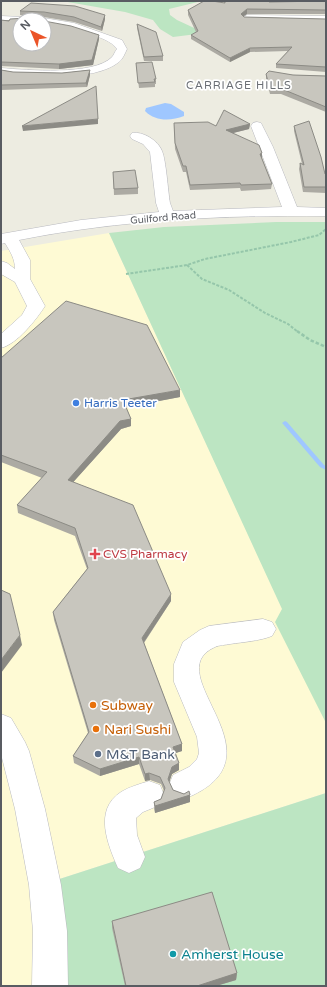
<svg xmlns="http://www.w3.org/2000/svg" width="327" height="987" font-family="'Varela Round',sans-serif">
<rect width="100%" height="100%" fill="#edece1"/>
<!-- commercial -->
<path fill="#fefad4" d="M109,233l217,470v90l-282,91 8,102h-51v-735z"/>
<!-- green -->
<g fill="#bce5c2">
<path d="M62,1h140l-33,8 1,6 7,5 28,13 -32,4 -13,-8 -7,-9 -28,-8z"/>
<path d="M276,222h50v501l-51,-101 7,-13 -173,-376 55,-6z"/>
<path d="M326,793v193h-274l-8,-102z"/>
</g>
<!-- water -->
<path fill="#9fc7ff" d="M165,103l6,1 13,8v4c-13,5 -28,6 -39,-5l1,-3z"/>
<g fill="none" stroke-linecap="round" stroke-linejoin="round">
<!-- stream -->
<path fill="#9fc7ff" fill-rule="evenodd" d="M285,421l2,1 37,43 2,1v4l-6,-3 -37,-43 -1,-1z"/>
<!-- minor casing -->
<g stroke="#b9bac0" stroke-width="1">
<g id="minor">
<path d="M247,15l79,1v6l-82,-2 -2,-2z"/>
<path d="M1,16l43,2 30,5 48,17 5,9c-2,4 -4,10 -8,13 -25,20 -87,15 -118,12v-6c25,2 93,8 111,-11 2,-2 3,-6 5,-8 -8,-14 -57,-23 -73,-25v-4l-43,2z"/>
<path d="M257,122l4,1 12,24 24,60 29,1v8c-103,-1 -206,4 -307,24l11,20v19l15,27c-9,14 -28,38 -44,42v-14l21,-19 5,-9 -12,-24 -14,-8v-13l6,2 8,6c0,-10 -5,-18 -10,-26l-4,1v-10l80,-14 78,-8 -3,-9 -6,-51 -7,-8 -11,-5 -2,-3 2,-3c10,-2 26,7 30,18 4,9 6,40 8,52l3,8 109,-4 -31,-81 2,-3z"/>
<path d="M263,619l9,3 4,7 -4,7c-13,5 -28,6 -42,8 -4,1 -11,1 -15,3 -60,27 76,110 -31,152l-11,-4 -4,-10 4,-10 16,-8 8,-8 2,-6 -2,-16 -23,-55v-18l9,-22 17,-12 9,-4z"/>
<path d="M1,714l10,4 14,24 4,9 16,58 16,76 6,46 1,55h-36l1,-55 -4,-46 -14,-76 -14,-55z"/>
<path d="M149,781l11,4 4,10 -4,10 -17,7 -7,6 1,17 8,22 -5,11 -11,5 -11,-5c-10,-23 -25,-58 3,-76 8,-5 19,-8 28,-11z"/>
</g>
</g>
<!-- path-far1 -->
<g stroke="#95c6aa" stroke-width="2" stroke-dasharray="3 1.5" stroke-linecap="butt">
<path d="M187,265l15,14 27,11 36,23 23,11 10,8"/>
<path d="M126,274l61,-9 18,-6 86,-17 28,-7 7,-6"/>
</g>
<!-- path -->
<path stroke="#95c6aa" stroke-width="2.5" stroke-dasharray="3.5 2" stroke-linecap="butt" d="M297,331l13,9 16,7"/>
<!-- minor -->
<use href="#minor" fill="#fff" fill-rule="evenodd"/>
</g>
<!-- wall -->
<g fill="#acaaa3">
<path d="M224,1h44l1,1 57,-1v13h-79l-4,2 1,1 82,2v53l-50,-4v-4l12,-13 -38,1 -20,10 -39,-23v-4l5,-3 -8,-17v-5l36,-7z"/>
<path d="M20,11l85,4v4l-3,12 -28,-9 -30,-5 -24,-2z"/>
<path d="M1,20h19l79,19 -6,26 -34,4 -58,-3z"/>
<path d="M137,24l26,32v5h-19l-7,-33z"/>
<path d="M136,63l20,16v5h-1v3l-16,1z"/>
<path d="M1,70l12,2 49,1 28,-3v5l-3,12 -86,3z"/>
<path d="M266,74l60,2v36l-45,-18h-11l-4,-15z"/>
<path d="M174,123l42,3 34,-2 -1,5 -16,4 29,25 10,26 -1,5 -30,2 -1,-3 -50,2 -4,-18h-3l-8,-23z"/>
<path d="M294,126l31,48 1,1v18l-23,-1 -4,-23 1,-6 2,1 -8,-33z"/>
<path d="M113,172l25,16v6l-24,1z"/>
<path d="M1,358l179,39 -54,10 5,12v7l-10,3 -48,53 98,119 -27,42 38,101v7l-7,2 4,17 -7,4 -3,8 4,8 11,4 6,1v7l-35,11 -1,-4v-7l7,-3 3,-8 -3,-7 -11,-4 -5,1 -6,-17 -39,12 -26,-13 -1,-7 15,-23 -34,-113 -1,-8 34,-43 -12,-33 -57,-23 -1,-8 25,-27 -41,-16z"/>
<path d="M112,921l125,52 -1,7 -20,6h-91l-13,-58z"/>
</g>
<!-- shaded-wall -->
<g fill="#8c8b85">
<path d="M247,9v5l-6,4v-4z"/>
<path d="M105,15v4l-3,12 -1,-4z"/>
<path d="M99,35v4l-6,26 -34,4v-5z"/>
<path d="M250,48v4l-20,10v-4z"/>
<path d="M90,70v5l-3,12 -1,-4z"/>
<path d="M98,119v5l-75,7 -1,-5z"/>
<path d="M250,124l-1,5 -24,6 1,-5z"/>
<path d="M262,153v5l-3,1 1,-5z"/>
<path d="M180,390v7l-57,11v-8z"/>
<path d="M131,419v7l-10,3 -53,59v-8l52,-59z"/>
<path d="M171,594v7l-29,44v-7z"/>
<path d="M20,635l2,10 -21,28v-13z"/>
<path d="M182,744v7l-9,3v-7z"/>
<path d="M139,757v7l-39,12v-7z"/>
<path d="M179,763v7l-7,4 -4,12v-7l4,-12z"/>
<path d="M149,773l1,7 -5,1v-7z"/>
<path d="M190,795v7l-35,11v-7z"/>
<path d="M237,973l-1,7 -20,6h-19z"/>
</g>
<!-- building -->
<g fill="#c8c6be" stroke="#8c8b85">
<path d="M204,1h8l13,2v-2h43l1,1 57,-1v9l-79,-1 -6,5 3,3 82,2v10l-1,1h1v37l-50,-3 16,-17 -42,1 -20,10 -39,-23 7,-4 -10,-21z"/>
<path d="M31,3l44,3 30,9 -4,12 -27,-10 -30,-5 -24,-1z"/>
<path d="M42,17l1,3h-23v24h24v-23l27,5 28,9 -7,25 -33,4 -58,-2v-42l8,1 1,-2z"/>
<path d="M137,24l19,8 7,24 -19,1z"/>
<path d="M152,62l4,17h-2l1,3 -17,1 -2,-20z"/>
<path d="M1,70l12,2 49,1 28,-3 -4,13 -85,2z"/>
<path d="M269,71l24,4 33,1v31l-44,-18h-12l-4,-15z"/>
<path d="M96,86l2,33 -76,7z"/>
<path d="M224,110l26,14 -24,6 33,15 3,8 -2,1 12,30 -31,1 -1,-2 -50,2 -4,-19h-3l-8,-23 -1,-20 34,-1 8,4z"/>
<path d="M309,121l12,36 4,17 1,1v12h-22l-4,-24 4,2 -10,-39z"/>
<path d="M135,170l3,18 -24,1 -1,-17z"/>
<path d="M66,301l81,24 33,65 -57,10 8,19 -11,2 -52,59 65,25 38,89 -29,44 40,106 -9,3 6,16 -7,4 -4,12 5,11 11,4 5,-3 1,4 -35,11 -1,-4 7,-3 4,-11 -5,-11 -11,-4 -4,1 -6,-17 -39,12 -27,-13 16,-24 -36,-120 35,-44 -13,-40 -58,-23 30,-33 -46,-17v-97z"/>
<path d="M1,590l9,4 10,41 -19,25z"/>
<path d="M212,892l25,81 -40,13h-71l-14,-65z"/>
</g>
<!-- markers -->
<circle fill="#3f7fe0" stroke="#fff" stroke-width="1.5" cx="76" cy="403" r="4"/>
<path fill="#e0444e" stroke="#fff" stroke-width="1.5" d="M93 548h4v4h4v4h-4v4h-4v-4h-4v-4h4z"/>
<g fill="#e8710a" stroke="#fff" stroke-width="1.5">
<circle cx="93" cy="705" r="4"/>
<circle cx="96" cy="729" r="4"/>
</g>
<circle fill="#5c6f8a" stroke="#fff" stroke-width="1.5" cx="98" cy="754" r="4"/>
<circle fill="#0f9aa8" stroke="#fff" stroke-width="1.5" cx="173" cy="954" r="4"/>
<g text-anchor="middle" stroke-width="3.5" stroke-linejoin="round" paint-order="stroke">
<!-- far-street labels -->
<g font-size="10" fill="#595c62" stroke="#fff">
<text transform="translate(163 217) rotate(-5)" y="4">Guilford Road</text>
</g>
<!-- far-neighbourhood labels -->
<g font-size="11" letter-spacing="1" fill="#6a6e74" stroke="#fff">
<text x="239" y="89">CARRIAGE HILLS</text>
</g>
<!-- shop labels -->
<g font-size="12" fill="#366cbe" stroke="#fff" text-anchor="start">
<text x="84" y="407">Harris Teeter</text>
</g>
<!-- health labels -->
<g font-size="12" fill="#be3a42" stroke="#fff" text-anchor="start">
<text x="103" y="558">CVS Pharmacy</text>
</g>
<!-- near-food labels -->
<g font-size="14" fill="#c56008" stroke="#fff" text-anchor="start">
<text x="101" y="710">Subway</text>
<text x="104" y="734">Nari Sushi</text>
</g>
<!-- near-service labels -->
<g font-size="14" fill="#4e5e75" stroke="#fff" text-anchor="start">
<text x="106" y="759">M&amp;T Bank</text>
</g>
<!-- near-culture labels -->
<g font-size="14" fill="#0d838f" stroke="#fff" text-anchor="start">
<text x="181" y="959">Amherst House</text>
</g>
</g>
<!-- border -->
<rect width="327" height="987" fill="none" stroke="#595c62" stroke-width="4"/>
<!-- north arrow -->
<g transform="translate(32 32) rotate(316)"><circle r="19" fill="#ffffff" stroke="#bdbec0"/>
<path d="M0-3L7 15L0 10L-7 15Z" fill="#eb5428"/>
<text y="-6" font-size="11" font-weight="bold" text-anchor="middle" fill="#595c62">N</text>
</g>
</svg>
